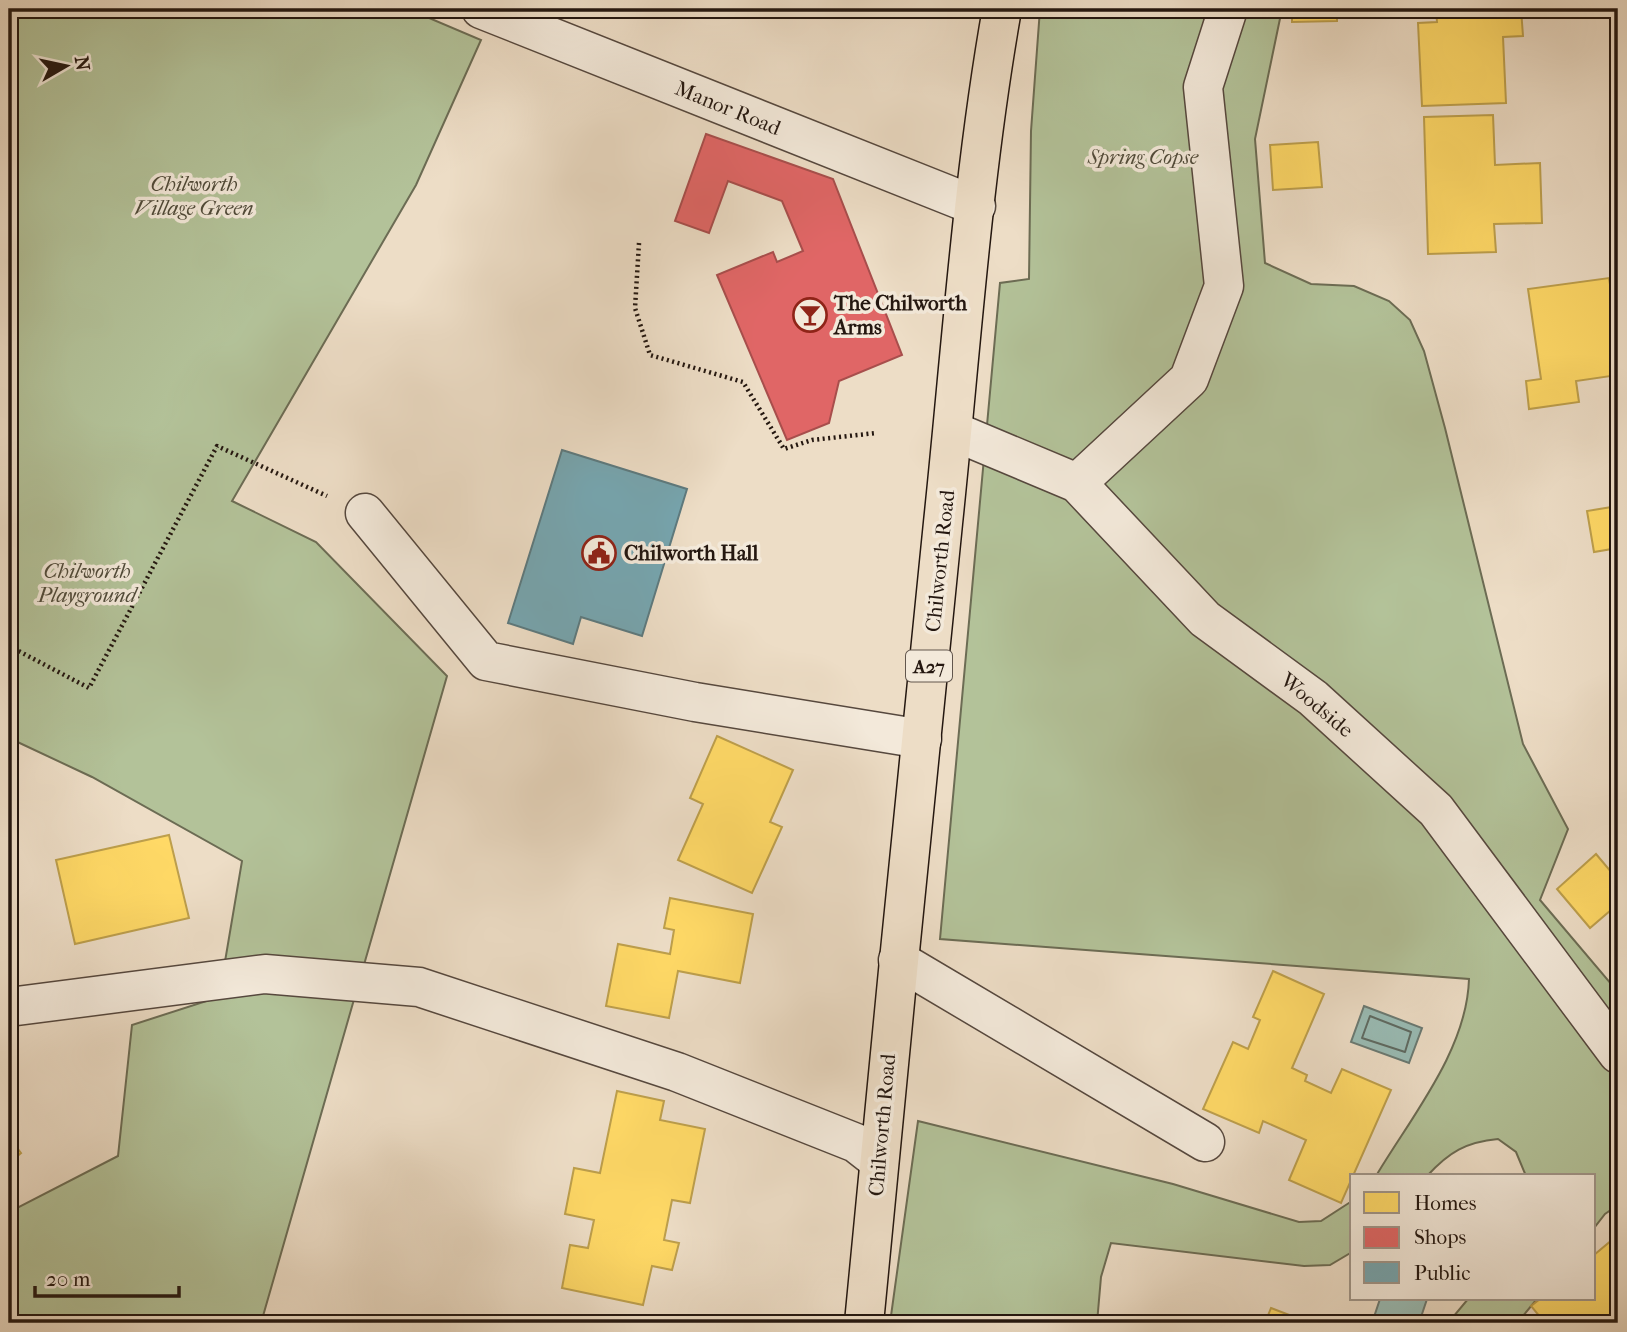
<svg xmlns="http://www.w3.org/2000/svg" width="1627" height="1332" font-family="'IM FELL French Canon',serif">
<rect width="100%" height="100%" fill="#edddc6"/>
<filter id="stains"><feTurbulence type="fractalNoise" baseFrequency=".00286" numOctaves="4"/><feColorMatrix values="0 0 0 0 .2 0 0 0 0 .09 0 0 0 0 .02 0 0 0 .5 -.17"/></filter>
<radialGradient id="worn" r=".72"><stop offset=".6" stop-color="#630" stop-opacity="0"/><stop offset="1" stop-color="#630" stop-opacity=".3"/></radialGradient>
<!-- green -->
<g fill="#b3c299" stroke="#6c6c54" stroke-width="2">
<path d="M9,9h399l73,31 -65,145 -184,316 84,41 131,134 -186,647h-252v-111l109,-56 14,-131 87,-28 23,-136 -150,-84 -83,-39z"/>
<path d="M1040,9h242l-27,130 10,124 46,21 43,2 35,15 21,19 14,31 21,77 78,316 45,85 -28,71 78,92v213l-13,9 -11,14v-52h-68l-10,-24 -18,-13c-32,3 -49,13 -71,37h-51c35,-59 91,-126 93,-197l-529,-40 60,-656 29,-4 2,-148z"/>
<path d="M918,1121l255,63 126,38 22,-1 31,-20v51l-22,13 -26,1 -193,-23 -10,34 -4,46h-207z"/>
<path d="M1468,1299h69l-20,24h-69z"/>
</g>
<!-- water -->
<g fill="#99bcb5" stroke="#6a7a73" stroke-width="2">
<path d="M1364,1006l58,22 -13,35 -58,-21z"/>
<path d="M1380,1299h47l-8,24h-47z"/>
</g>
<!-- homes -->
<g fill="#ffd966" stroke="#bd9f4c" stroke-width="2">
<path d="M1292,9h45v12l-45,1z"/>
<path d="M1436,9h85l2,27 -20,1 3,66 -84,3 -4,-83 19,-1z"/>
<path d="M1493,115l2,50 45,-2 2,60 -48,1 2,28 -68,2 -4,-137z"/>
<path d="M1318,142l4,45 -49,3 -3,-45z"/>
<path d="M1609,278l9,57v40l-42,6 3,21 -50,7 -3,-28 15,-2 -13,-90z"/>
<path d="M1618,506v86l-6,-43 -18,3 -7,-41z"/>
<path d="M717,736l76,34 -23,52 12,5 -30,66 -74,-33 25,-56 -13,-6z"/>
<path d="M169,835l20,83 -114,26 -19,-84z"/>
<path d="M1596,854l22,26v24l-28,24 -33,-39z"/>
<path d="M670,898l83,16 -13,69 -62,-12 -9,47 -63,-12 12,-62 52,10 4,-24 -10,-2z"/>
<path d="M1273,971l51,23 -32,74 15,7 -2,6 26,12 11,-24 49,21 -50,113 -52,-23 17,-40 -43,-19 -4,12 -56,-24 30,-67 15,7 12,-29 -7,-3z"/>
<path d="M617,1091l47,10 -4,19 45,9 -15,74 -18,-3 -8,40 15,3 -7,27 -20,-4 -9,39 -81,-17 8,-43 18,3 6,-28 -29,-6 9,-46 26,5z"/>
<path d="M9,1137l12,16 -12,10z"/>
<path d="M1618,1235v88h-73l-14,-17 9,-7h54v-44z"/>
<path d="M1271,1308l39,15h-45z"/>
</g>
<!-- shops -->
<path fill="#e06666" stroke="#a84e4c" stroke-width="2" d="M706,134l127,45 69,176 -63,26 -10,42 -42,17 -70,-165 56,-23 4,10 26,-11 -21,-50 -54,-20 -19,52 -34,-12z"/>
<!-- public -->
<path fill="#76a5af" stroke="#5d7a7f" stroke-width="2" d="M562,450l125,39 -45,147 -61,-19 -8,27 -65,-21z"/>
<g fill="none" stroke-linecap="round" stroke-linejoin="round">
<!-- shore -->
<path stroke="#5e6a62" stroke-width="2" d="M1370,1016l41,16 -6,20 -43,-14z"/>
<!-- minor casing -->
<g stroke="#56483e" stroke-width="41">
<g id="minor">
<path d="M481,9l495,197"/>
<path d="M953,431l124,52 128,136 108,79 123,112 182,244"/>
<path d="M1077,483l112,-104 35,-93 -21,-199 25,-78"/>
<path d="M365,513l121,148 209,41 227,37"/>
<path d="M898,960l307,182"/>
<path d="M9,1007l256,-33 154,13 258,85 179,71 23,18"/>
</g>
</g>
<!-- major casing -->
<g stroke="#241710" stroke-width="41">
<path id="major" d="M864,1323c25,-267 52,-533 79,-800 18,-171 29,-345 59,-514"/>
</g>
<!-- path -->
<g stroke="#241710" stroke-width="4.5" stroke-dasharray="2 3.5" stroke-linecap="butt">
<path d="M639,243l-4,65 15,47 93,27 41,67 28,-9 64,-7"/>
<path d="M9,646l80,42 128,-242 110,50"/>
</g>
<!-- minor -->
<use href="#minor" stroke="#f3e9da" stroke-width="38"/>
<!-- major -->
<use href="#major" stroke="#edddc6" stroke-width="38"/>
</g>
<!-- icons -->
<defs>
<g id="bar-ring" transform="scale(1.75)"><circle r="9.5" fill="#f3e9da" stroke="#8f2418" stroke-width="1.5"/><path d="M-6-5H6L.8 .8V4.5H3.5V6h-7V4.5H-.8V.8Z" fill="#8f2418"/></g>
<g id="civic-ring" transform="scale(1.75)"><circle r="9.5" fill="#f3e9da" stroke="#8f2418" stroke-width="1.5"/><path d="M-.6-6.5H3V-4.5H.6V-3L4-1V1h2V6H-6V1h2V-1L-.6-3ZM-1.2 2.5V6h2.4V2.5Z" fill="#8f2418"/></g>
</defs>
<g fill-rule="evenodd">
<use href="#bar-ring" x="810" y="315"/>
<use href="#civic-ring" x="599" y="553"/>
</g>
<g text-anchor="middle" stroke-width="7" stroke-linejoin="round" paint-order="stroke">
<!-- shield labels -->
<rect fill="#f3e9da" stroke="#62564d" stroke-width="2" x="906" y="650.5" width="46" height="31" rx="5"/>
<g font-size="19" font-weight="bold" fill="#241710">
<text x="929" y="673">A27</text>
</g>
<!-- street labels -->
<g font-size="21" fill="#241710" stroke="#f3e9da">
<text transform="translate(728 108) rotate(22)" y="7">Manor Road</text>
<text transform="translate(940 561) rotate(-84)" y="7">Chilworth Road</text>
<text transform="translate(1317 705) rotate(40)" y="7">Woodside</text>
<text transform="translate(882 1125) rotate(-85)" y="7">Chilworth Road</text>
</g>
<!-- park labels -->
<g font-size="21" font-style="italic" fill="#4f4a39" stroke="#f3e9da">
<text x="1143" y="164">Spring Copse</text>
<text x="194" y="191">Chilworth<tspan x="194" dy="24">Village Green</tspan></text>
<text x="87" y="578">Chilworth<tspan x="87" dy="24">Playground</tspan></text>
</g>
<!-- poi labels -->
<g font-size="21" font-weight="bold" fill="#241710" stroke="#f3e9da" text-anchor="start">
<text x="834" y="310">The Chilworth<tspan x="834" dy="24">Arms</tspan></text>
<text x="624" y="560">Chilworth Hall</text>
</g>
</g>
<!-- margin -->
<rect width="1627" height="1332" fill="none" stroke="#edddc6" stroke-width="35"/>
<rect x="10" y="10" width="1606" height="1311" fill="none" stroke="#241710" stroke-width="3.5"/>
<rect x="18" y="18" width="1592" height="1297" fill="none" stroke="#241710" stroke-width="2"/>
<!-- legend -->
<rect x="1350" y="1174" width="245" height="126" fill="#f3e9da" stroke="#a09589" stroke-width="2"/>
<rect x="1364" y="1192" width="35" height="21" fill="#ffd966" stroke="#a09589" stroke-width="2"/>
<text x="1414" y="1210" font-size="21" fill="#241710">Homes</text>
<rect x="1364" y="1227" width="35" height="21" fill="#e06666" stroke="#a09589" stroke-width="2"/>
<text x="1414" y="1244" font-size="21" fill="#241710">Shops</text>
<rect x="1364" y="1262" width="35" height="21" fill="#76a5af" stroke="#a09589" stroke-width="2"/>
<text x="1414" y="1280" font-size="21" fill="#241710">Public</text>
<!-- north arrow -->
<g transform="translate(66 66) rotate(81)" stroke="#f3e9da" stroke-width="5" paint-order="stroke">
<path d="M0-5L12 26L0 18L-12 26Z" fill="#241710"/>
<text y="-10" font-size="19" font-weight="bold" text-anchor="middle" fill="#241710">N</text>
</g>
<!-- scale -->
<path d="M35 1286v10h144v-10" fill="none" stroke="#241710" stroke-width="3.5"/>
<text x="46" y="1286" font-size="21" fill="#241710" stroke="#f3e9da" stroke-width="5" paint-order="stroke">20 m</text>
<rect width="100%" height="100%" filter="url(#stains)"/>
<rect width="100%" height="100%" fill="url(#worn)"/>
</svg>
